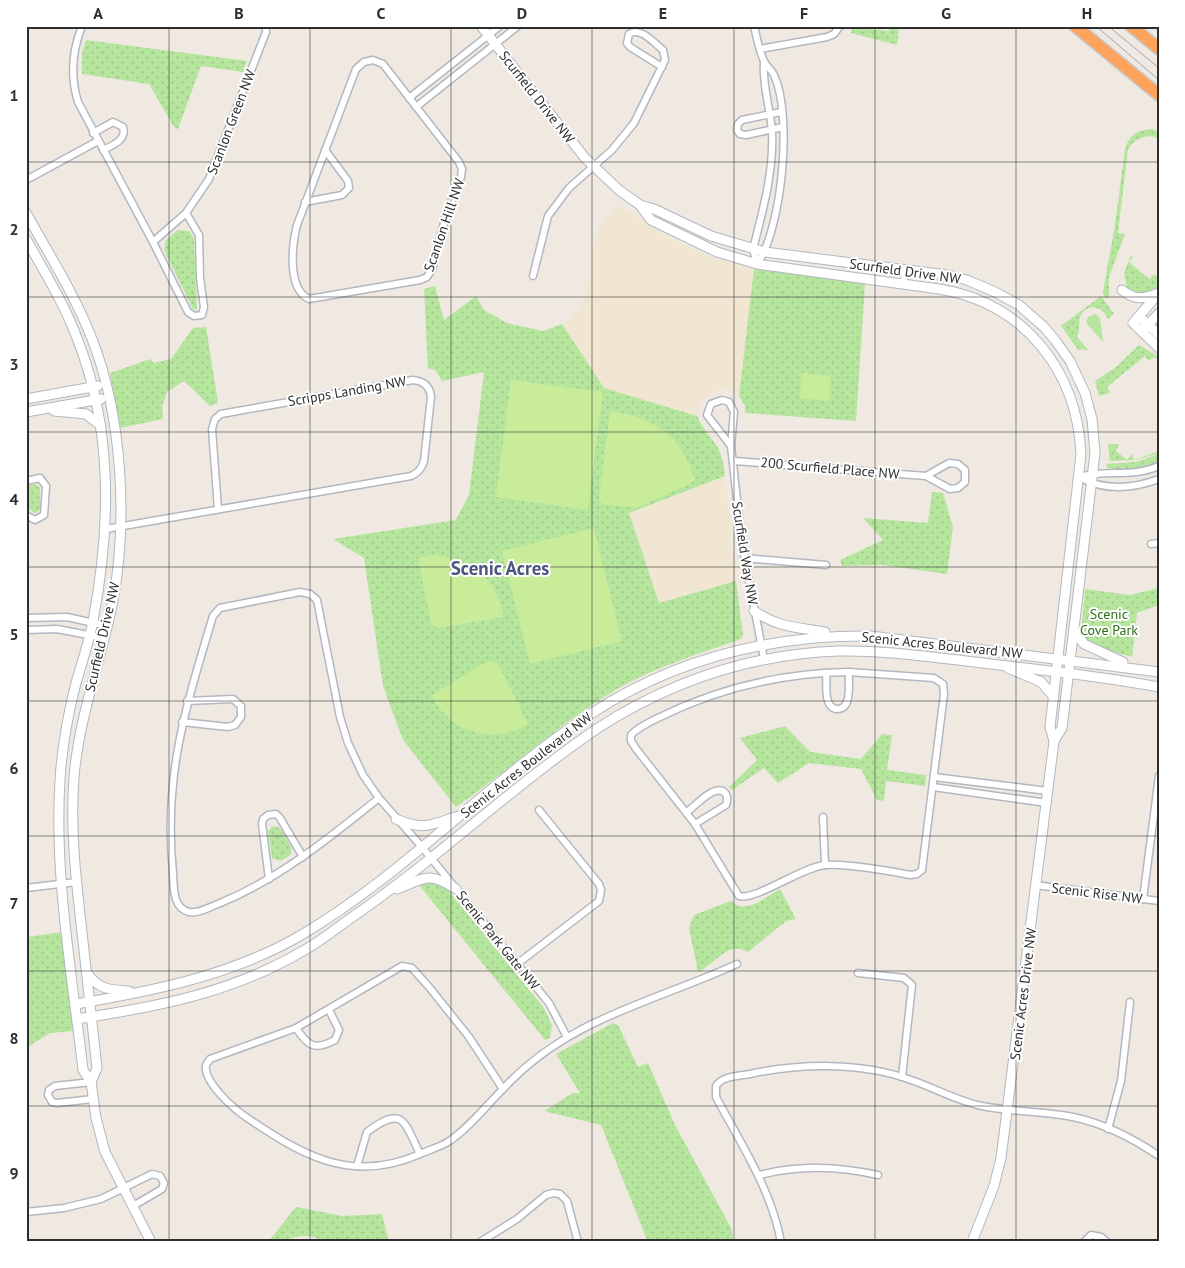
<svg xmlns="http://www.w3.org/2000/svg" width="1185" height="1268" font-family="'PT Sans',sans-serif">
<defs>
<pattern id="grass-dots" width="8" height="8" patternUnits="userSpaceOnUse" patternTransform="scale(1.25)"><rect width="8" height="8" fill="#b6e59e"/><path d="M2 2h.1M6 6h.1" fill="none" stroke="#9dc588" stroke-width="1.8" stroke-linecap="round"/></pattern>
</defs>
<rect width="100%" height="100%" fill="#efe9e1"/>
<!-- education -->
<g fill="#f0e6d1">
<path d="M620,205l39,27 19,10 34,15 42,12 -15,127 -9,-6h-15l-14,11 -4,15 -93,-28 -42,-64 8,-4 14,-18 5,-22 2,-28 8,-25z"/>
<path d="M725,476l11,105 -77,23 -30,-91z"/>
</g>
<!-- grass -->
<g fill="url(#grass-dots)">
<path d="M890,26h9l-2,19 -46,-12 1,-6 37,4z"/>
<path d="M86,40l161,21 -4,11 -42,-6 -23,63 -4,-2 -25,-43 -67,-10v-20z"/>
<path d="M1152,129l7,2v8c-10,-7 -25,0 -31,10l-10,84 7,1 -16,43v20l-4,1 -2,-6 12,-67 10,-76c4,-14 12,-19 27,-20z"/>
<path d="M178,230l11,1 5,8 3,71 -4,-1 -29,-59 2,-10z"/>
<path d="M1131,255l2,2 -4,5 20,17 5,-5 5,5v6l-6,6 -12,4 -14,-8 -3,-14z"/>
<path d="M754,269l111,14 -9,138 -111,-8v-7l-6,-10z"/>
<path d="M435,286l9,34 32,-24 8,14 23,13 36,8 19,-7 42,64 93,28c13,28 25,24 28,60l-96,37 30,90 77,-22 7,54 -2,4c-42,15 -86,28 -124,50 -58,35 -107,80 -161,118l-53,-67 -20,-54 -19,-128 -31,-19 123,-19 13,-25 15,-123 -42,9 -7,-11 -7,-2 -4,-79z"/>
<path d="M1101,296l13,18 -6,5c-4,-11 -18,-17 -26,-6 -5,8 -1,16 -5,24l12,14 -7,-2 -3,2 -18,-25z"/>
<path d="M206,327l12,76 -8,3 -26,-25 -17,11 -5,14 1,13 -43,9 -10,-55 41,-14 2,4 18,-4 22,-31z"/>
<path d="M1139,345l20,12v3l-5,-3 -5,4 -4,-5 -38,31 3,6 -11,3 -4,-15 21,-14z"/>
<path d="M1108,444h11l-3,7 11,9 5,-6 2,6 25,-9v2l-23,7 -26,1z"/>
<path d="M1159,454v7c-16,6 -34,12 -51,7l-2,-4 30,-2z"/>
<path d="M35,484l5,4v21l-4,4c-11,-3 -10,-17 -10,-27z"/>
<path d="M932,492l11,1 10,34 -6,47 -65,-9 -40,1 -2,-6 43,-20 -20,-22 65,5z"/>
<path d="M1159,588v17l-22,8 -5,44 -29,-8 -19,-11 -2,-15 3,-34 45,6z"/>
<path d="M785,726l25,26 51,7 21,-25 10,1 -5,35 39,5 -1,11 -39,-5 -2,20 -7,-1 -16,-31 -52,-6 -31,20 -14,-15 -32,22 -3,-3 28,-27 -17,-22z"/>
<path d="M273,826l7,2 12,20 -2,7 -9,6 -9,-3 -4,-27z"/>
<path d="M428,882l13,2 8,7 95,117 8,17 -2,13 -5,2 -126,-155z"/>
<path d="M780,889l16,30 -10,2 -38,31c-20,-12 -33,12 -50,20l-9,-44 5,-13 37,-14c14,15 35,-4 49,-12z"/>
<path d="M63,932l11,99 -24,2 -24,15v-111z"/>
<path d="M613,1023l5,2 20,42 10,-4 27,62 56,103 3,14h-86l-47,-117 -57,-14 29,-18h7l-24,-39z"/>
<path d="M296,1207l46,9 40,-2 7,28h-72v-4c-18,-6 -29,4 -49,4z"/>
</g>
<!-- garden -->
<path fill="#b6e59e" d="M1095,314l5,4 3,24 -17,-19 2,-6z"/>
<!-- pitch -->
<g fill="#c9ec9a">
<path d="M802,373l29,3 -2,25 -29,-3z"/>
<path d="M511,380l92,12 -15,118 -92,-13z"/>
<path d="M610,411c44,5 74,27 85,70l-58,27 -35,-4 -3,-5z"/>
<path d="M594,528l28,113 -92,23 -28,-113z"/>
<path d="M439,555c37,9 57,23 65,62l-66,11 -7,-4 -13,-66z"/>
<path d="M488,661l9,1 31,62c-33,22 -81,8 -96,-29z"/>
</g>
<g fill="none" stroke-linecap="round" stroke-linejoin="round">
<!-- street casing -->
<g stroke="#b4b7c1" stroke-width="9">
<g id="street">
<path d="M82,26c-10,25 -12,50 -4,76l75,140 33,-29 23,-34 57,-147v-6"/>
<path d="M754,26c3,12 5,26 11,37 2,4 7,7 9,12 19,40 8,154 -17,189"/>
<path d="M760,49l67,-12 7,-3 6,-8"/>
<path d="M373,60l10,4 76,98 3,7 -1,8 -15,38 -14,54 -5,8 -7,3 -111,19c-22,-10 -17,-54 -12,-74l59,-156 8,-7z"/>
<path d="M409,98l91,-72"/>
<path d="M416,107l102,-81"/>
<path d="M781,112l-39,8 -4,4 -1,6 3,4 6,1 37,-8"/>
<path d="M93,133l20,-11 10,5c4,13 -10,18 -20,23"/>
<path d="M26,180l72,-39"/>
<path d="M305,202l37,-7 7,-7 -1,-7 -23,-31"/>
<path d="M153,242l35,70 6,4 8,-1 2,-8 -4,-29 -1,-43 -13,-22"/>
<path d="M757,264l-4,-15c10,-39 21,-78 19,-118 -2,-24 -10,-46 -8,-69"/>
<path d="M533,276l15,-60 21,-28 43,-38 22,-27 31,-63 -2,-10c-9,-7 -23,-24 -34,-16l-2,9 3,4 32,20"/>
<path d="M903,284l3,-14"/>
<path d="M722,400l7,2 5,10 -3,34 -24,-31 4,-11z"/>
<path d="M731,446l11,98 22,115"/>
<path d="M734,461l192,15"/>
<path d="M949,463l9,1 7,6v12l-7,6 -8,1 -24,-13z"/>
<path d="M1079,477c25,14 53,12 80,2"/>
<path d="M1079,477c27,-8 52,1 80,-11"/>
<path d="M26,481l14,-3 6,8 -2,29 -9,5 -9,-5"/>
<path d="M106,529l23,-4 282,-49c7,-3 11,-7 13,-15l7,-64c-1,-10 -7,-16 -18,-17l-192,34 -6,5 -3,10 6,80"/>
<path d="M1151,544l8,-1"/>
<path d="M744,558l82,7"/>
<path d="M26,618l41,-1 40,9"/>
<path d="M26,630l31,-1 47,9"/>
<path d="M849,672l85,6 9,6 1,10 -22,176 -5,4 -7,1c-19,-4 -67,-12 -85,-10 -23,2 -70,36 -86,31l-44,-72 -58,-74 -6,-9v-6c7,-8 19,-13 29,-18 59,-29 123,-44 189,-45z"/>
<path d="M826,673c1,9 -1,20 2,28 1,4 4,7 8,8 17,2 12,-27 13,-37"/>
<path d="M182,722l46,5 7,-2 6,-8v-11l-8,-7 -46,2"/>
<path d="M934,777l114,14"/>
<path d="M933,787l114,16"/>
<path d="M379,798c-51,41 -100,81 -161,106 -9,3 -20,10 -29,8 -17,-4 -15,-26 -16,-39 -10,-96 13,-167 40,-257l7,-8 80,-16 10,2 7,6 23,117 8,26 15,32 16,23 43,49 127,156 18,34"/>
<path d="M687,812c8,-6 30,-31 39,-18 2,4 1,8 0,11l-31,19"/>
<path d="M823,817l2,48"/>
<path d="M269,879l-7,-55 1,-5 5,-4 8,-1 4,4 23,39"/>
<path d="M1035,885l124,16"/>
<path d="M26,888l50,-6"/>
<path d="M1143,899l16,-123"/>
<path d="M517,964l82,-63 2,-11 -2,-6 -60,-74"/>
<path d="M402,966l10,2 17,19 40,50 34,52c-18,18 -34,39 -55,53 -9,5 -19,8 -28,12 -70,31 -120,0 -177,-39 -12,-9 -40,-34 -37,-50l4,-6 86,-31z"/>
<path d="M858,973l46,5 8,7 -10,92"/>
<path d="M296,1028c12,18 18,23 39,12l4,-10 -10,-20"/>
<path d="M91,1082l-36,4 -6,4 -1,5 4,7 5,1 36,-4"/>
<path d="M503,1089c65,-71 151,-87 234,-125"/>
<path d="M1108,1129l13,-48 9,-79"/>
<path d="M357,1166l10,-34c36,-27 37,-11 53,22"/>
<path d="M759,1175c42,-10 77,-9 119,0"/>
<path d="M26,1212l38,-4 37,-9 51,-25 8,2 4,7 -2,6 -29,17"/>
<path d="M480,1242l37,-23 29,-24 7,-2 7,1 7,7 11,41"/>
<path d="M781,1242c-10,-53 -40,-98 -65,-145v-11c6,-10 23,-10 34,-12 51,-11 112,-12 161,6 24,8 46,21 71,26 30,6 61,5 91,11 29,6 61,22 86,39"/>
<path d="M1084,1242l7,-7 10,2 6,5"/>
</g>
</g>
<!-- secondary casing -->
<g stroke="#b4b7c1" stroke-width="11">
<g id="secondary">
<path d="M481,26l104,132 34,32 21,15 11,15 66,32 40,12 182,25c85,14 138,81 142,165l-31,273 4,14"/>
<path d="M640,205l14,4 57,27 54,16 182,23 20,5 28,12 24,13 25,22 11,13 15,21 15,32 7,26 3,34 -33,275 -8,13 -53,417 -7,28 -22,56"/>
<path d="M26,213c23,41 49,82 66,126 30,76 36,181 21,262 -12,59 -34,116 -39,176 -4,52 2,103 8,155 5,45 10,91 15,136l-6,14"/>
<path d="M26,239c18,32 38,64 51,99 36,91 34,188 16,283 -4,21 -11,41 -17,62 -8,31 -14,64 -16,97 -6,96 12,194 23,290l8,12 5,36 9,34 46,90"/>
<path d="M1122,290c11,9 20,10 34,4"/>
<path d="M1159,293l-26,30 26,25"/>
<path d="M1139,316l20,19"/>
<path d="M1145,328l14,-15"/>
<path d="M26,399l72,-13"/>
<path d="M54,411l32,3 15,12"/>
<path d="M26,412l75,-13"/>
<path d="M754,611c25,17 43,16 71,21"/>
<path d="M1075,632l9,12 39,18"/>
<path d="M1008,668l33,14 13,15"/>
<path d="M396,819c26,11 34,7 59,-2"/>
<path d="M397,889c28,-11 32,-18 59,0"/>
<path d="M88,974c11,16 23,16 41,17"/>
<path d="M76,1004c77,-13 158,-29 227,-70 104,-62 186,-153 286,-219 85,-56 181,-80 282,-79l288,36"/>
<path d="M77,1019c79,-12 154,-26 224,-67 17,-9 32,-21 47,-32 87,-59 163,-133 250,-192 73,-47 154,-74 241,-77 49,-1 96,7 144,12 58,7 118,13 176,24"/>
</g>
</g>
<!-- highway casing -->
<g stroke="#c9c9c9" stroke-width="14">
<g id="highway">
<path d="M1075,26l84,69"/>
<path d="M1131,26l28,23"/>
</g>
</g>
<!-- street -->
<use href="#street" stroke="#fff" stroke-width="6"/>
<!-- secondary -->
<use href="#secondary" stroke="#fff" stroke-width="9"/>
<!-- highway -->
<use href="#highway" stroke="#ffa35c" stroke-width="11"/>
<!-- tram -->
<g stroke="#a3a6b8" stroke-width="1">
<path d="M1096,26l63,54"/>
<path d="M1108,26l51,42"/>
</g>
</g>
<!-- grid -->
<path fill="none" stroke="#2e2e2e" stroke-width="1" stroke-opacity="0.55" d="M169,26v1216M310,26v1216M451,26v1216M592,26v1216M734,26v1216M875,26v1216M1016,26v1216M26,162h1133M26,297h1133M26,432h1133M26,567h1133M26,701h1133M26,836h1133M26,971h1133M26,1106h1133"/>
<g text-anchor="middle" stroke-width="4" stroke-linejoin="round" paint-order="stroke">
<!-- street labels -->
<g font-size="14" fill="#2e2e2e" stroke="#fff">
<text transform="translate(537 97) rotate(52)" y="5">Scurfield Drive NW</text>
<text transform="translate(231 122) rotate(-69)" y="5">Scanlon Green NW</text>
<text transform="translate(444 225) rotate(-71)" y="5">Scanlon Hill NW</text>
<text transform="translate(905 271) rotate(8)" y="5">Scurfield Drive NW</text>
<text transform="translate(347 391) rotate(-10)" y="5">Scripps Landing NW</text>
<text transform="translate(830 468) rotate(5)" y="5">200 Scurfield Place NW</text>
<text transform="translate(745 553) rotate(81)" y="5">Scurfield Way NW</text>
<text transform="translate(102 637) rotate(-77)" y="5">Scurfield Drive NW</text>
<text transform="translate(942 645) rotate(6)" y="5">Scenic Acres Boulevard NW</text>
<text transform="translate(526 765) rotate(-38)" y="5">Scenic Acres Boulevard NW</text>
<text transform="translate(1097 893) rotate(7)" y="5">Scenic Rise NW</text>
<text transform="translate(498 940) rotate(51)" y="5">Scenic Park Gate NW</text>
<text transform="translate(1023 994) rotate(-83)" y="5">Scenic Acres Drive NW</text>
</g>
<!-- park labels -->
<g font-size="14" fill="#2c6e1b" stroke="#fff">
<text x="1109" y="619">Scenic<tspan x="1109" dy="16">Cove Park</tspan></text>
</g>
<!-- district labels -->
<g font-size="19" font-weight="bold" fill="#4d5680" stroke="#fff">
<text x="500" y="575">Scenic Acres</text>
</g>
</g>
<!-- border -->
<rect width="1185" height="1268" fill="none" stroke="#ffffff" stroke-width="55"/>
<rect x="28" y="28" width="1130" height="1212" fill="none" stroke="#2e2e2e" stroke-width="2"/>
<g font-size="16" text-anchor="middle" font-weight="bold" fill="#2e2e2e">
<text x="98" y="19">A</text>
<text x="239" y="19">B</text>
<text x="381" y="19">C</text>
<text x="522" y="19">D</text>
<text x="663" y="19">E</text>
<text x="804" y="19">F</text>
<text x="946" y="19">G</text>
<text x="1087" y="19">H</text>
<text x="14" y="101">1</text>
<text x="14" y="235">2</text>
<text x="14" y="370">3</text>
<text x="14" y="505">4</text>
<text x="14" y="640">5</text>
<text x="14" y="774">6</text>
<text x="14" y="909">7</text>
<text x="14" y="1044">8</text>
<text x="14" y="1179">9</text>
</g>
</svg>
